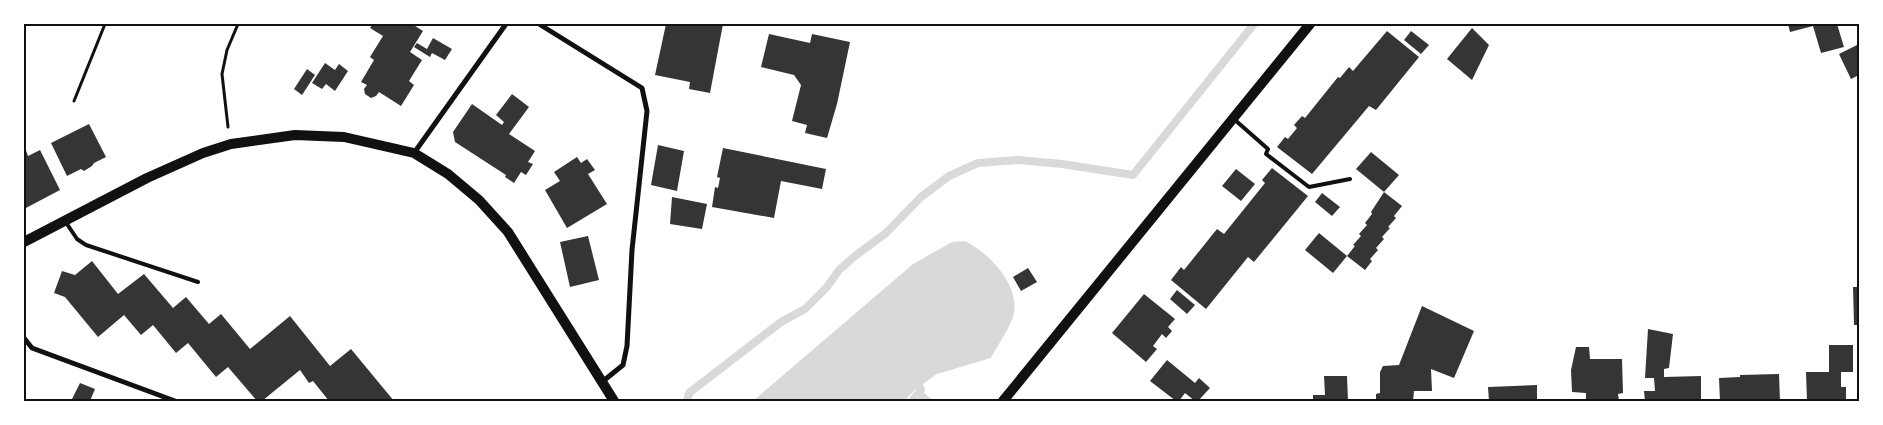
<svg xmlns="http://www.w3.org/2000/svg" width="1883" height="425" font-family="Poppins,sans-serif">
<rect width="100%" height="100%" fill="#fff"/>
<!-- water -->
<g fill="#d9d9d9">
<path d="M965,241c24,12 54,43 49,72 -1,10 -18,35 -23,45l-54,16 -21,15 -12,12h-151l160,-137 39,-22z"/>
<path d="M921,390l12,11h-23z"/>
</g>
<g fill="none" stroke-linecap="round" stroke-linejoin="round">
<!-- stream -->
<g stroke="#d9d9d9" stroke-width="8">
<path d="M687,401l2,-8 92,-71 24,-13 22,-22 12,-17 16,-14 31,-23 35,-36 28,-21 29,-13 40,-3 44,4 71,11 121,-151"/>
<path d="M912,401l9,-11 -4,-9 1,-4"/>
</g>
</g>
<!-- building -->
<g fill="#353535">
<path d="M373,24h39l11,7 -13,21 12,8 -13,21 5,4 -13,21 -22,-14 -3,4 -5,2 -6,-4 -1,-5 3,-4 -6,-3 13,-22 -4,-3 13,-21 -13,-8z"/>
<path d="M666,24h57l-13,69 -21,-4 1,-7 -35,-7z"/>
<path d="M1788,24h49l7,23 -23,6 -8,-27 -23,6z"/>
<path d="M1472,28l17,17 -17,35 -25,-21z"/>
<path d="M1387,31l32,26 -43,53 -7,-4 -57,68 -35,-27 8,-10 3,2 9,-11 -3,-3 8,-9 3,2 33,-41 2,1 9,-11 4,4z"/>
<path d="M1411,31l18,14 -8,9 -17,-14z"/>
<path d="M769,34l41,9 2,-9 38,8 -13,62 -10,34 -22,-5 2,-8 -15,-4 9,-36 -7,-10 -33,-8z"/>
<path d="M433,38l19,11 -7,11 -13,-7 -2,4 -16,-10 3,-4 10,6z"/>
<path d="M1859,44v31l-8,4 -12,-25z"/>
<path d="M325,63l10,7 4,-6 9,7 -13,20 -9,-7 -4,5 -10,-6z"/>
<path d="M307,69l8,6 -13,20 -8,-6z"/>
<path d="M512,94l17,13 -20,27 26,17 -7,11 5,2 -7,11 -5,-3 -7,11 -9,-6 1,-2 -51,-33 -2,-10 19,-28 30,21 2,-3 -8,-7z"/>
<path d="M89,124l17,33 -12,6 -2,3 -8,5 -3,-2 -14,7 -16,-33z"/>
<path d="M24,145l4,11 12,-6 20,40 -36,19z"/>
<path d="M658,145l26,6 -7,40 -26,-6z"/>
<path d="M723,148l103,21 -4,20 -41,-8 -7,37 -62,-11 3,-20 3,1 2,-10 -3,-1z"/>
<path d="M1371,152l28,23 -15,17 -28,-23z"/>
<path d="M577,157l4,6 6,-4 8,11 -7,4 19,30 -40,24 -22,-38 15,-9 -6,-9z"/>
<path d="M1272,168l36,28 -54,66 -6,-5 -42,52 -35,-29 10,-13 3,3 33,-41 7,5 41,-51 -3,-3z"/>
<path d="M1236,169l19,15 -14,17 -19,-15z"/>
<path d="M1384,192l18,14 -8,10 2,2 -8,9 2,1 -8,9 2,2 -8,9 2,2 -8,9 2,2 -7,9 -18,-14 8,-10 -2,-1 8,-9 -2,-2 8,-9 -2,-2 7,-9 -1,-2z"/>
<path d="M1322,193l18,14 -8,9 -17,-14z"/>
<path d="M672,197l35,7 -5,25 -32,-5z"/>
<path d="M1319,233l28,23 -14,17 -28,-23z"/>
<path d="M588,236l11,44 -29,7 -10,-45z"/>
<path d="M92,261l26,33 26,-20 29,34 13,-11 23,27 12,-10 29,35 40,-33 40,50 21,-17 43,52h-65l-16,-20 -4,2 -9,-13 -38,31h-5l-29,-34 -12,10 -28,-34 -12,10 -23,-28 -12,10 -17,-20 -26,22 -33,-40 -11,-4 8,-22 13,4z"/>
<path d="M1028,268l9,14 -16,9 -8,-14z"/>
<path d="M1853,287h6v38h-5z"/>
<path d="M1177,290l18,15 -8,9 -17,-15z"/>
<path d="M1144,294l31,25 -7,8 4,4 -6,7 -4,-4 -9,12 4,3 -11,13 -34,-29z"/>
<path d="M1422,306l52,25 -20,47 -23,-9 1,22h-18l-1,10h-37v-7l4,-1v-21l3,-6 16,-1z"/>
<path d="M1648,329l25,5 -4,34 -5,1v8l37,-1v25h-56l-1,-10h11l-1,-13h-9z"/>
<path d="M1829,345h24v27h-12v15h5v14h-39l-1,-29h23z"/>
<path d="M1576,347h13l1,12h32l1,34 -5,1 1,7h-33v-8l-14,-1 -1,-22z"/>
<path d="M1167,360l28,23 4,-5 11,10 -12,13h-3l-10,-8 -6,8h-3l-26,-20z"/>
<path d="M1779,374l1,27h-60l-1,-23 21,-1v-2z"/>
<path d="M1324,376h23l1,25h-35v-6h12z"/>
<path d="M80,383l15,6 -5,12h-19z"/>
<path d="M1537,385v16h-48l-1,-14z"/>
</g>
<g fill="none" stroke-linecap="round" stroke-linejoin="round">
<!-- path -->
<g stroke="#111" stroke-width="3">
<path d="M74,101l31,-77"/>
<path d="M228,127l-6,-53 5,-24 11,-26"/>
</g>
<!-- service -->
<g stroke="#111" stroke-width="4">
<path d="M1235,120l33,29 -2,5 43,33 41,-8"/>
<path d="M65,221l12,18 9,6 112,37"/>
</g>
<!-- minor -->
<g stroke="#111" stroke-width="5">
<path d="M539,24l103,64 5,23 -15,139 -5,96 -4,19 -21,17"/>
<path d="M414,153l92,-129"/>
<path d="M24,338l8,10 143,53"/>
</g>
<!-- secondary -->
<g stroke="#111" stroke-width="10">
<path d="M24,242l123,-64 56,-25 28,-9 64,-9 49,2 70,16 34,21 31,26 29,32 106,169"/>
<path d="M1003,401l307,-377"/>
</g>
</g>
<!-- border -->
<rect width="1883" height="425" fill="none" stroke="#ffffff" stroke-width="50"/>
<rect x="25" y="25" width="1833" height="375" fill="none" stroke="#111" stroke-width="2"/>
</svg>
